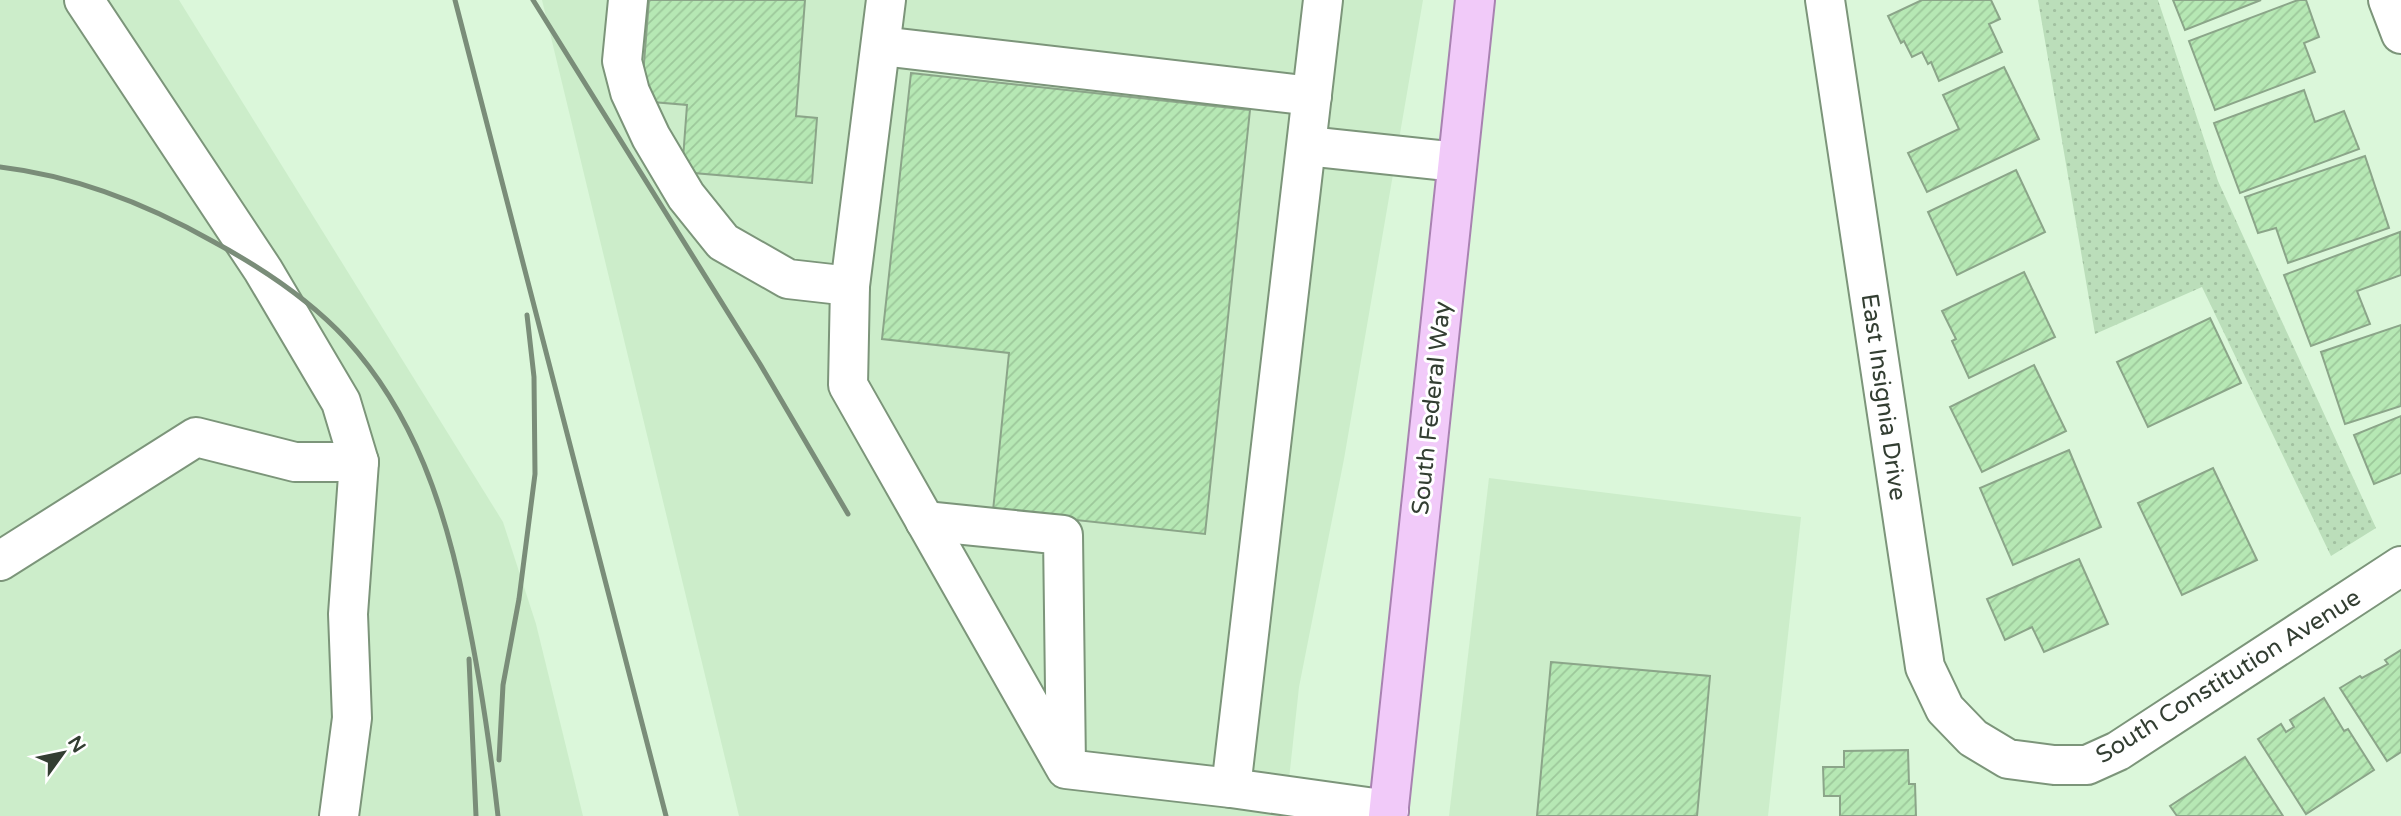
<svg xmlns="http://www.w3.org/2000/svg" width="2401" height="816" font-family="'Varela Round',sans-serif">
<defs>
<pattern id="grass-dots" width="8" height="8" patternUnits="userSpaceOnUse" patternTransform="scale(1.75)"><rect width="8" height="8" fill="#bbdeba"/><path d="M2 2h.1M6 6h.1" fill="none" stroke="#a1c0a0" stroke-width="1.8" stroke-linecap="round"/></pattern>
<pattern id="building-hatch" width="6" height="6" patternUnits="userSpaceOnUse" patternTransform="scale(1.75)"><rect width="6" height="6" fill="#b6e8b4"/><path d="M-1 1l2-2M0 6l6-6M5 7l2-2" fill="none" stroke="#9dc89b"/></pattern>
</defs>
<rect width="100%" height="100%" fill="#dbf7da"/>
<!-- built -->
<g fill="#ccedca">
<path d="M0,0h179l324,522 33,102 47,192h-583z"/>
<path d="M542,0h881l-79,459 -45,228 -14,129h-546z"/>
<path d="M1489,478l312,39 -33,299h-319z"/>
</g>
<!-- grass -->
<path fill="url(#grass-dots)" d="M2038,0h120l60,181 158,347 -45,28 -129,-269 -107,47z"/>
<!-- building -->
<g fill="url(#building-hatch)" stroke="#8ba589" stroke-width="2">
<path d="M649,0h156l-9,116 21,2 -5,65 -130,-11 5,-67 -46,-4z"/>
<path d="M1922,0h69l9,19 -11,5 13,28 -63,29 -8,-19 -3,2 -6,-12 -10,5 -8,-16 -3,2 -13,-27z"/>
<path d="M2173,0h88l-76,30z"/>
<path d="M2298,0h8l13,37 -15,6 11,29 -100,38 -26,-69z"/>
<path d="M2004,67l35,72 -112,53 -19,-39 51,-24 -16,-34z"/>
<path d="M911,73l339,37 -45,424 -212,-23 16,-158 -127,-14z"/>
<path d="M2304,90l11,32 29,-11 15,38 -119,44 -26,-70z"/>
<path d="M2365,156l24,72 -101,35 -12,-35 -18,5 -13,-36z"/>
<path d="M2016,170l29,62 -88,43 -29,-63z"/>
<path d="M2400,232l1,43 -44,16 13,33 -59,22 -27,-71z"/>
<path d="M2024,272l31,65 -86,41 -17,-37 4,-2 -14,-28z"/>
<path d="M2210,318l31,65 -93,44 -31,-65z"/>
<path d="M2401,325v81l-56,18 -24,-72z"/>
<path d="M2034,365l32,66 -84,41 -32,-65z"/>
<path d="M2401,416v57l-27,11 -20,-49z"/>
<path d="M2069,450l32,77 -88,38 -33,-77z"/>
<path d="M2213,468l44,92 -75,35 -44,-92z"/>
<path d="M2079,559l29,65 -64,28 -12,-25 -27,13 -18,-41z"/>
<path d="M2401,650v102l-14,9 -47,-73 20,-12 2,2 26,-14 -3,-4z"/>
<path d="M1551,662l159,14 -13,140h-160z"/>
<path d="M2324,698l20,33 4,-2 26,41 -68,44 -48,-75 23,-15 5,8 8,-5 -4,-7z"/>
<path d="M1908,750l1,34h6l1,32h-76v-20h-16l-1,-29h21v-16z"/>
<path d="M2245,757l38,59h-106l-7,-10z"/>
</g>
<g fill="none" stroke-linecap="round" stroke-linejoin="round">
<!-- minor casing -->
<g stroke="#7c957a" stroke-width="42">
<g id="minor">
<path d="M84,0l179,270 78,132 18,60 -11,152 4,104 -13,98"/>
<path d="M628,0l-6,61 8,31 21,45 35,59 37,46 65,37 62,7"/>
<path d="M886,0l-36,286 -2,99 218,384 165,19 158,22"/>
<path d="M1825,0l100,667 20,42 28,29 35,21 46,6h33l31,-14 283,-185"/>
<path d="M2388,0l13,34"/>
<path d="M881,46l431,50"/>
<path d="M1307,146l150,16"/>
<path d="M925,521l138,14 3,231"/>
<path d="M0,561l196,-124 99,25h64"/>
<path d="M1231,788l92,-788"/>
</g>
</g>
<!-- major casing -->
<g stroke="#a882b1" stroke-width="42">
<path id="major" d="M1388,816l87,-816"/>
</g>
<!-- minor -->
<use href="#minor" stroke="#fff" stroke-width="38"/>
<!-- major -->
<use href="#major" stroke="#f1caf9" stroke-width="38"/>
<!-- rail -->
<g stroke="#7a8d79" stroke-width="5">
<path d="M455,0l211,816"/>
<path d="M533,0l227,364 88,150"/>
<path d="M0,167c76,9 147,37 214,75 48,26 94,56 132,97 69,76 99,169 119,267 15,70 25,139 33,210"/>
<path d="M469,659l7,157"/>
<path d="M499,760l4,-75 16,-86 16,-125 -1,-97 -7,-62"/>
</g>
</g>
<g text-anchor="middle" stroke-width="6" stroke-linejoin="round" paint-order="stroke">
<!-- street labels -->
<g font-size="24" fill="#333e32" stroke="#fff">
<text transform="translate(1884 397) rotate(82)" y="8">East Insignia Drive</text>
<text transform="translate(1431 408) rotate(-84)" y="8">South Federal Way</text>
<text transform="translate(2228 676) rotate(-32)" y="8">South Constitution Avenue</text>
</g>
</g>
<!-- north arrow -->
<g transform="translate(63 753) rotate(57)" stroke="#ffffff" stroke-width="5" paint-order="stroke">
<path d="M0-5L12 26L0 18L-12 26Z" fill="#333e32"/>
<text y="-10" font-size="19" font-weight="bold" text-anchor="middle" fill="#333e32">N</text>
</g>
</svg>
